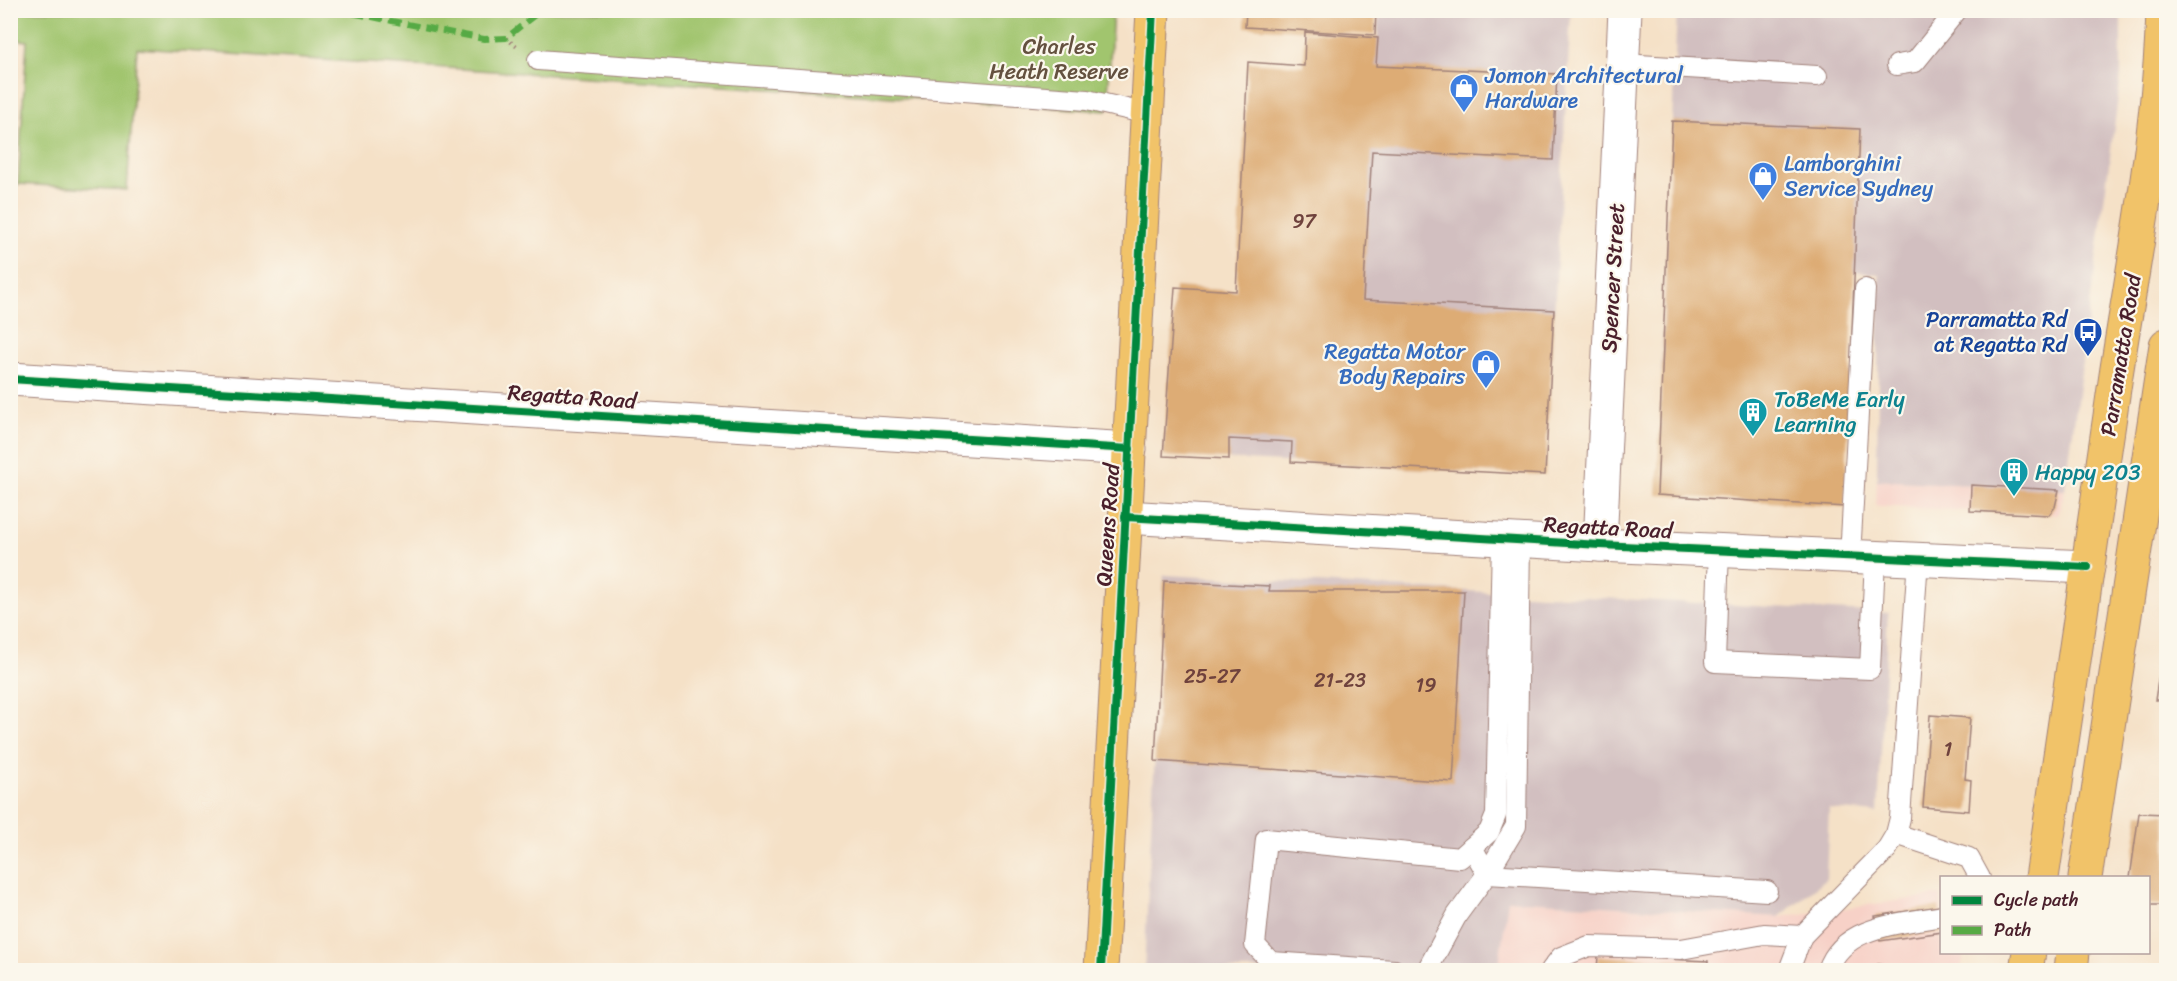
<svg xmlns="http://www.w3.org/2000/svg" width="2177" height="981" font-family="Sriracha,sans-serif">
<rect width="100%" height="100%" fill="#fbf7ec"/>
<filter id="ink" filterUnits="userSpaceOnUse"><feTurbulence type="fractalNoise" baseFrequency=".0167" numOctaves="2"/><feDisplacementMap in="SourceGraphic" scale="12" xChannelSelector="R" yChannelSelector="G"/><feConvolveMatrix kernelMatrix="1 2 1 2 8 2 1 2 1" color-interpolation-filters="sRGB"/></filter>
<filter id="wash" filterUnits="userSpaceOnUse"><feTurbulence type="fractalNoise" baseFrequency=".008" numOctaves="4" result="noise"/><feDisplacementMap in="SourceGraphic" scale="24" xChannelSelector="R" yChannelSelector="G"/><feGaussianBlur stdDeviation="1.35" result="paint"/><feColorMatrix in="noise" values="0 0 0 0 0 0 0 0 0 0 0 0 0 0 0 0 0 1.4 0 .05"/><feComposite in="paint" operator="in"/></filter>
<g filter="url(#wash)">
<rect width="100%" height="100%" fill="#f5e1c7"/>
<!-- built -->
<g fill="#f7d1c7">
<path d="M1877,480l188,10 -7,25 -182,-9z"/>
<path d="M1941,895l1,57 22,1 -3,17h-463l9,-70 272,17z"/>
</g>
<!-- industrial -->
<g fill="#d2bfc0">
<path d="M1379,11h192l-26,464 -382,-19 12,-169 127,8 74,-229z"/>
<path d="M1677,11h444v64l-56,415 -188,-10 2,-206 -25,-2 -5,109 -188,-8z"/>
<path d="M1164,575l724,38 -10,200 -49,-4 -3,70 -47,38 -271,-17 -10,70h-354z"/>
</g>
<!-- green -->
<path fill="#a1c56e" stroke="#76724c" stroke-width="1.5" d="M10,11h1103l-6,100 -970,-63 -10,142 -109,-6 9,-143 -16,-2z"/>
<g id="blocks">
<!-- building -->
<g fill="#ddac74">
<path d="M1246,10h130l-1,25 -130,-8z"/>
<path d="M1305,32l73,6 -2,28 181,8 -4,86 -181,-9 -9,149 191,10 -9,165 -254,-13 1,-20 -63,-3v20l-66,-3 12,-169 61,4 12,-229 56,4z"/>
<path d="M1672,121l188,8 -15,378 -188,-12z"/>
<path d="M1971,485l88,5 -4,17 -6,8 -79,-4z"/>
<path d="M1164,581l106,5 -1,5h195l-11,191 -298,-21z"/>
<path d="M2161,662l5,1v37h-11z"/>
<path d="M1930,715l40,3 -5,61 6,1 -2,31 -46,-4z"/>
<path d="M2139,813l27,1v91h-18v-27h-18z"/>
<path d="M1939,906l3,26 -62,9 -5,-25z"/>
<path d="M1598,956l110,5v9h-111z"/>
<path d="M1878,964l28,5v1h-30z"/>
</g>
</g>
</g>
<g filter="url(#ink)">
<use href="#blocks" fill-opacity="0" stroke="#a08079" stroke-width="1.5"/>
<g fill="none" stroke-linecap="round" stroke-linejoin="round">
<!-- service casing -->
<g stroke="#a08079" stroke-width="22">
<g id="service">
<path d="M538,60l549,40 61,14"/>
<path d="M1623,64l194,12"/>
<path d="M1897,65l18,-3 42,-52"/>
<path d="M1719,550l-4,112 155,7 5,-111"/>
<path d="M1850,557l15,-268"/>
<path d="M1896,834l73,24 11,20"/>
<path d="M1472,847l15,27 280,17"/>
<path d="M1394,970l-123,-8 -16,-17 11,-106 194,19 29,-26 7,-17 6,-275"/>
<path d="M1427,970l30,-55 30,-41 29,-48 4,-285"/>
<path d="M1551,970l10,-13 28,-11 92,3 83,-15 38,2"/>
<path d="M1789,970l13,-34 85,-87 9,-15 4,-16 18,-259"/>
<path d="M1828,970c15,-45 72,-46 114,-54"/>
</g>
</g>
<!-- minor casing -->
<g stroke="#a08079" stroke-width="35">
<g id="minor">
<path d="M10,379l1120,70"/>
<path d="M1600,545l25,-535"/>
</g>
</g>
<!-- tertiary casing -->
<g stroke="#a08079" stroke-width="35">
<path id="tertiary" d="M1125,517l475,28 488,22"/>
</g>
<!-- primary casing -->
<g stroke="#a08079" stroke-width="35">
<path id="primary" d="M1101,970l52,-960"/>
</g>
<!-- trunk casing -->
<g stroke="#a08079" stroke-width="35">
<g id="trunk">
<path d="M2042,878c25,-168 48,-336 74,-503 19,-122 43,-242 47,-365"/>
<path d="M2085,878l81,-533"/>
<path d="M2026,970l3,-18"/>
<path d="M2071,970l2,-18"/>
</g>
</g>
<!-- path -->
<path stroke="#a08079" stroke-width="4" stroke-dasharray="1.5 4.5" stroke-linecap="butt" d="M506,38l11,9"/>
<!-- service -->
<use href="#service" stroke="#fff" stroke-width="20"/>
<!-- minor -->
<use href="#minor" stroke="#fff" stroke-width="33"/>
<!-- tertiary -->
<use href="#tertiary" stroke="#fff" stroke-width="33"/>
<!-- primary -->
<use href="#primary" stroke="#f1c369" stroke-width="33"/>
<!-- trunk -->
<use href="#trunk" stroke="#f1c369" stroke-width="33"/>
<!-- quiet -->
<g stroke="#57aa44" stroke-width="6" stroke-dasharray="12 6" stroke-linecap="butt">
<path d="M336,10l148,29 22,-1 35,-28"/>
<path d="M10,42l4,-11 -2,-21"/>
</g>
<!-- cycleway casing -->
<g stroke="#fbf7ec" stroke-width="11">
<g id="cycleway">
<path d="M10,379l1120,70"/>
<path d="M1125,517l475,28 488,22"/>
<path d="M1101,970l52,-960"/>
</g>
</g>
<!-- cycleway -->
<use href="#cycleway" stroke="#00873e" stroke-width="8"/>
</g>
</g>
<!-- icons -->
<defs>
<g id="shop-pin" transform="scale(1.5)"><path d="M0 17L-7.5 6A9.5 9.5 0 1 1 7.5 6Z" fill="#3f7fe0" stroke="#fbf7ec"/><path d="M-5-2.5h2.3a2.7 3.5 0 0 1 5.4 0H5L5.5 6h-11ZM-1.5-2.5h3a1.5 2.3 0 0 0-3 0Z" fill="#fff"/></g>
<g id="bus-pin" transform="scale(1.5)"><path d="M0 17L-7.5 6A9.5 9.5 0 1 1 7.5 6Z" fill="#1a4fb4" stroke="#fbf7ec"/><path d="M-5-6H5V4H4V6H2V4H-2V6H-4V4H-5ZM-3.5-4V0h7V-4ZM-3.5 1.2v1.5H-2V1.2ZM2 1.2v1.5H3.5V1.2Z" fill="#fff"/></g>
<g id="building-pin" transform="scale(1.5)"><path d="M0 17L-7.5 6A9.5 9.5 0 1 1 7.5 6Z" fill="#0f9aa8" stroke="#fbf7ec"/><path d="M-4-6H4V6H1V3H-1V6H-4ZM-2.5-4.3h1.7v1.8h-1.7ZM.8-4.3h1.7v1.8H.8ZM-2.5-1h1.7V.8h-1.7ZM.8-1h1.7V.8H.8Z" fill="#fff"/></g>
</defs>
<g fill-rule="evenodd">
<use href="#shop-pin" x="1464" y="88"/>
<use href="#shop-pin" x="1763" y="176"/>
<use href="#bus-pin" x="2088" y="332"/>
<use href="#shop-pin" x="1486" y="364"/>
<use href="#building-pin" x="1753" y="412"/>
<use href="#building-pin" x="2014" y="472"/>
</g>
<g text-anchor="middle" stroke-width="4.5" stroke-linejoin="round" paint-order="stroke">
<!-- number labels -->
<g font-size="20" fill="#6f423d">
<text x="1304" y="228">97</text>
<text x="1212" y="683">25-27</text>
<text x="1340" y="687">21-23</text>
<text x="1426" y="692">19</text>
<text x="1948" y="756">1</text>
</g>
<!-- park labels -->
<g font-size="22" fill="#64513f" stroke="#fbf7ec">
<text x="1059" y="54">Charles<tspan x="1059" dy="25">Heath Reserve</tspan></text>
</g>
<!-- shop labels -->
<g font-size="22" fill="#366cbe" stroke="#fbf7ec" text-anchor="start">
<text x="1485" y="83">Jomon Architectural<tspan x="1485" dy="25">Hardware</tspan></text>
<text x="1784" y="171">Lamborghini<tspan x="1784" dy="25">Service Sydney</tspan></text>
<text x="1465" y="359" text-anchor="end">Regatta Motor<tspan x="1465" dy="25">Body Repairs</tspan></text>
</g>
<!-- street labels -->
<g font-size="22" fill="#4a1f2b" stroke="#fbf7ec">
<text transform="translate(1612 278) rotate(-87)" y="8">Spencer Street</text>
<text transform="translate(2120 355) rotate(-81)" y="8">Parramatta Road</text>
<text transform="translate(572 396) rotate(4)" y="8">Regatta Road</text>
<text transform="translate(1107 525) rotate(-86)" y="8">Queens Road</text>
<text transform="translate(1608 527) rotate(3)" y="8">Regatta Road</text>
</g>
<!-- transit labels -->
<g font-size="22" fill="#164399" stroke="#fbf7ec" text-anchor="end">
<text x="2067" y="327">Parramatta Rd<tspan x="2067" dy="25">at Regatta Rd</tspan></text>
</g>
<!-- culture labels -->
<g font-size="22" fill="#0d838f" stroke="#fbf7ec" text-anchor="start">
<text x="1774" y="407">ToBeMe Early<tspan x="1774" dy="25">Learning</tspan></text>
<text x="2035" y="480">Happy 203</text>
</g>
</g>
<!-- margin -->
<rect width="2177" height="981" fill="none" stroke="#fbf7ec" stroke-width="36"/>
<!-- legend -->
<rect x="1940" y="876" width="210" height="78" fill="#fbf7ec" stroke="#b4a19f" stroke-width="1.5"/>
<rect x="1952" y="896" width="30" height="9" fill="#00873e" stroke="#b4a19f" stroke-width="1.5"/>
<text x="1994" y="906" font-size="18" fill="#4a1f2b">Cycle path</text>
<rect x="1952" y="926" width="30" height="9" fill="#57aa44" stroke="#b4a19f" stroke-width="1.5"/>
<text x="1994" y="936" font-size="18" fill="#4a1f2b">Path</text>
</svg>
